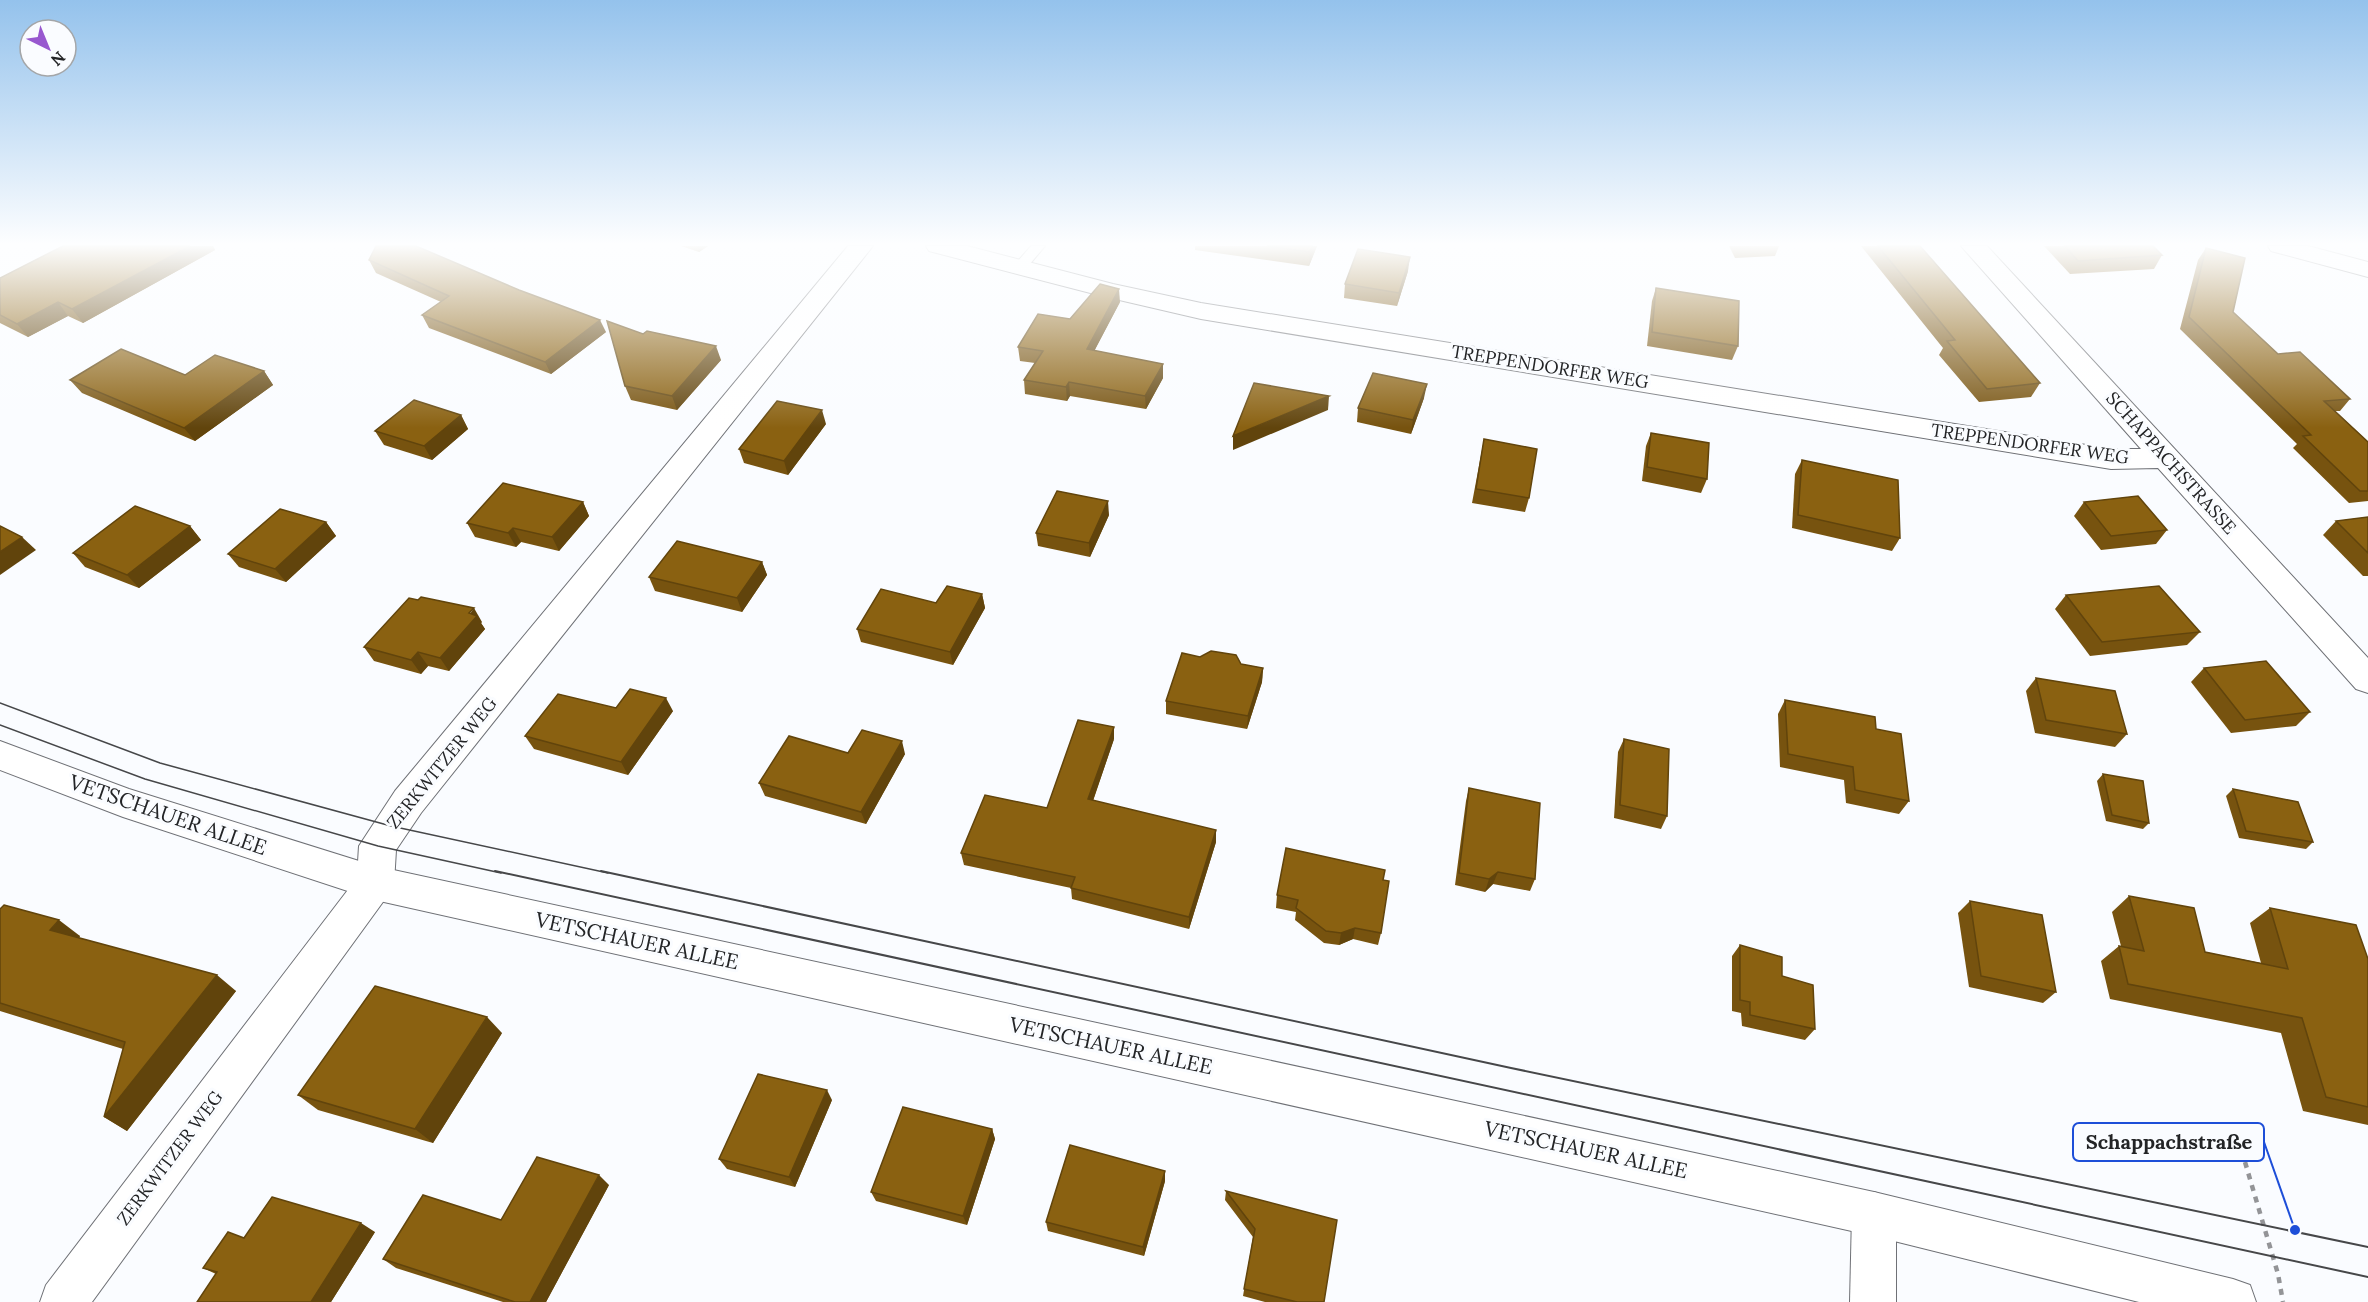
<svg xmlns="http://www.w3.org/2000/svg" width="2368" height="1302" font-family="Lora,serif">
<rect width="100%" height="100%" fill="#fafcff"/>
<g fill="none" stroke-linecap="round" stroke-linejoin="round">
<!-- service casing -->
<g stroke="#6f7176" stroke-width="2">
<path id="service" d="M1031,246h14l-21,25h-10l-2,-3z"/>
</g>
<!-- minor casing -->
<g stroke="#6f7176" stroke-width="2">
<g id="minor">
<path d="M848,246h25l-452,567 -25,37 -2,33 -6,12 -296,407h-52l6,-17 311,-407 2,-32 36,-55z"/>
<path d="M926,246h41l146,38 88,19 910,146h30l-180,-203h26l381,412v35l-12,-4 -198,-221 -47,1 -910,-150 -99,-23 -173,-45z"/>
<path d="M2268,246h40l60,16v15l-97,-26z"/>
<path d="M1874,1192l16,6 6,16v88h-46l2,-88 6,-16z"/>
</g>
</g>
<!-- tertiary casing -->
<g stroke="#6f7176" stroke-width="2">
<path id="tertiary" d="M0,741l129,48 246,77 1499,326 359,87 17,6 6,17h-117l-265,-66 -1499,-336 -252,-83 -123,-47z"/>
</g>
<!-- path -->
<path stroke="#939497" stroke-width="4.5" stroke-dasharray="6 6" stroke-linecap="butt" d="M2245,1162l33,112 5,28"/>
<!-- service -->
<use href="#service" fill="#fff" fill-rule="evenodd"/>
<!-- minor -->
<use href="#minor" fill="#fff" fill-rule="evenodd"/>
<!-- tertiary -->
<use href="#tertiary" fill="#fff" fill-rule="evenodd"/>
<!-- tram-far1 -->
<g stroke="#464749" stroke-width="1.5">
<path d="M0,703l160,60 231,63 217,47"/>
<path d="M0,725l145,54 233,67 123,27"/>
</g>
<!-- tram -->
<g stroke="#464749" stroke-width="2">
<path d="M495,871l1873,406"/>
<path d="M601,871l910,197 857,179"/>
</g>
</g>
<!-- wall -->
<g fill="#77530f">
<path d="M63,246h150l2,4 -132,73 -15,-7 -40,21 -28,-14v-45z"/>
<path d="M681,246h27l-9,6z"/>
<path d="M1195,246h122l-8,20 -114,-16z"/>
<path d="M1729,246h50l-4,10 -40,2z"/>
<path d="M1861,246h59l120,137 -9,14 -52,5 -40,-47 4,-7z"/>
<path d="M2044,246h109l9,9 -8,14 -84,5z"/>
<path d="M2206,248l27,64 45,42 72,45 -10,12h-5l33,31v59l-19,2 -56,-55 4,-4 -117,-115 18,-69z"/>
<path d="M369,260l237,72 -55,42 -122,-46 -7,-13 19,-13 -65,-29z"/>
<path d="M1408,271l-11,35 -53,-8 1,-14z"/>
<path d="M1656,288l82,58 -6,14 -85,-14 5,-45z"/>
<path d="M1120,302l-26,49 69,13v14l-17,31 -76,-13 -3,5 -42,-7 -1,-14 11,-17 -15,-2 -2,-14 52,-28z"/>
<path d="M643,334l78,26 -44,50 -46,-10 -6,-14z"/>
<path d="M264,371l9,14 -78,56 -113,-48 -12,-13 115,-5z"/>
<path d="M1424,398l-13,36 -54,-12 1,-14z"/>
<path d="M461,415l7,14 -36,31 -48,-15 -9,-14z"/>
<path d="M826,424l-38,51 -44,-12 -5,-14z"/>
<path d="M1651,433l56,46 -6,14 -59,-12 4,-35z"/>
<path d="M1484,439l45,59 -4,14 -53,-9z"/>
<path d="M1802,460l98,78 -8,13 -100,-23 3,-54z"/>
<path d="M583,502l6,14 -30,35 -38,-9 -5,5 -41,-10 -8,-14z"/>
<path d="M2084,502l83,28 -11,14 -55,6 -27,-34z"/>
<path d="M1109,515l-19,42 -52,-11 -2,-13z"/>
<path d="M2368,517v59h-5l-40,-41 13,-14z"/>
<path d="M326,522l10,14 -50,46 -47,-15 -11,-13z"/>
<path d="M190,526l11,14 -62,48 -54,-21 -12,-14z"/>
<path d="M762,562l5,13 -25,37 -87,-21 -6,-14z"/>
<path d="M982,594l3,14 -32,57 -92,-23 -4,-13 79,-26z"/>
<path d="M2066,595l134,37 -13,13 -97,11 -35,-47z"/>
<path d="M482,622l-1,1 4,6 -36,42 -21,-5 -7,8 -47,-13 -10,-14z"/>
<path d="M1241,664l22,4 -1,14 -15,47 -81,-15v-13z"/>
<path d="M2204,668l106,44 -14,14 -65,7 -40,-51z"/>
<path d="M2036,678l91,56 -12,13 -80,-14 -9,-42z"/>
<path d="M1785,700l91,29 33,72 -10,13 -53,-11 -2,-23 -64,-13 -2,-53z"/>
<path d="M616,708l57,3 -45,64 -94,-26 -9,-13z"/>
<path d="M1114,739l-21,62 123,41 -27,87 -117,-30 -1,-11 -107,-23 -3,-12 86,-45z"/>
<path d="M1624,739l43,77 -6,13 -47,-11 4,-66z"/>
<path d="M848,753l57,1 -39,70 -101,-28 -6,-13z"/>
<path d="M2103,774l46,49 -6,6 -37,-8 -9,-40z"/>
<path d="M1469,788l66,91 -5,12 -37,-7 -8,8 -30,-7 11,-84z"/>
<path d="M2233,789l80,53 -7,7 -67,-11 -13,-42z"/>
<path d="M1383,880l-2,53 -3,12 -25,-6 -14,6 -15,-2 -29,-23 1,-8 -20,-4 1,-13z"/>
<path d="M2129,896l76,56 56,11 -11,-40 20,-15 98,51v166l-65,-14 -22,-78 -171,-34 -9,-38 18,-15h2l-9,-34z"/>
<path d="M1970,901l86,91 -13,11 -74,-16 -11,-74z"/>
<path d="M0,909l80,27 -1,2 157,53 -109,140 -23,-14 19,-68 -123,-38z"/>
<path d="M1740,945l42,31 33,53 -10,11 -63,-14 -1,-13 -9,-2v-55z"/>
<path d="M502,1033l-69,110 -115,-33 -20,-15z"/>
<path d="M832,1100l-37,87 -68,-18 -8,-10z"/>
<path d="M992,1129l3,10 -28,86 -91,-24 -5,-9z"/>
<path d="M1165,1181l-21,75 -96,-25 -2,-9z"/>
<path d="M609,1185l-63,117h-43l-107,-34 -13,-9z"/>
<path d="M1226,1191l98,111h-59l-22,-6 10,-59 -28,-37z"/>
<path d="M375,1232l-44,70h-134l19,-28 -13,-6z"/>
</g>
<!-- shaded-wall -->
<g fill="#61440c">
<path d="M190,246h23l2,4 -132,73 -11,-14z"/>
<path d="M697,246h11l-9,6z"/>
<path d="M1312,246h5l-8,20 1,-14z"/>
<path d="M1410,257l-2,14 -11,35 2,-13z"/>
<path d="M1119,289l1,13 -32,61 -1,-14z"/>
<path d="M58,302l10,14 -40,21 -11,-13z"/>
<path d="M600,320l6,12 -55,42 -6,-12z"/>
<path d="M716,346l5,14 -44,50 -5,-14z"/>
<path d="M1163,364v14l-17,31 -1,-13z"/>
<path d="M264,371l9,14 -78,56 -11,-13z"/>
<path d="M1069,382l1,14 -3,5 -1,-14z"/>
<path d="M1427,384l-3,14 -13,36 2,-14z"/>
<path d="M1329,396l-1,14 -95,40v-14z"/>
<path d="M822,410l4,14 -38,51 -4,-14z"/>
<path d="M461,415l7,14 -36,31 -8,-14z"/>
<path d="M1108,501l1,14 -19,42 -1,-14z"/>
<path d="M583,502l6,14 -30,35 -7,-14z"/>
<path d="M326,522l10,14 -50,46 -11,-13z"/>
<path d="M190,526l11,14 -62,48 -12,-13z"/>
<path d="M513,528l8,14 -5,5 -8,-14z"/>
<path d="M22,537l14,13 -36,25v-23z"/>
<path d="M762,562l5,13 -25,37 -5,-14z"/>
<path d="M982,594l3,14 -32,57 -3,-13z"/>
<path d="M474,608l8,14 -1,1 4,6 -36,42 -9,-13z"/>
<path d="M418,652l10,14 -7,8 -10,-14z"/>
<path d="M1263,668l-1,14 -15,47 1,-13z"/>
<path d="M666,698l7,13 -45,64 -7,-13z"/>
<path d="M1114,727v12l-25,73 -1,-13z"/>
<path d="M902,741l3,13 -39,70 -5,-12z"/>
<path d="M1216,830v12l-27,87v-12z"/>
<path d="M1498,872l-5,12 -8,8 4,-13z"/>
<path d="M59,920l21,16 -8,9 -22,-15z"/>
<path d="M1355,928l-2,11 -14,6 2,-12z"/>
<path d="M217,975l19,16 -109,140 -23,-14z"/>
<path d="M487,1017l15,16 -69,110 -18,-14z"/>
<path d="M827,1090l5,10 -37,87 -6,-10z"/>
<path d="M992,1129l3,10 -28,86 -4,-9z"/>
<path d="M1165,1171v10l-21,75 -1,-9z"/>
<path d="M599,1175l10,10 -63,117h-16z"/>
<path d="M361,1223l14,9 -44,70h-20z"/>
</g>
<!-- building -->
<g fill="#8a6111" stroke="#61440c" stroke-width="1.5">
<path d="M63,246h127l-118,63 -14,-7 -41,22 -17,-9v-37z"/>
<path d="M376,246h40l103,44 81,30 -55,42 -123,-47 27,-19 -80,-36z"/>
<path d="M1267,246h45l-2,6z"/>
<path d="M1878,246h42l120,137 -53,6 -40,-48 8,-1z"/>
<path d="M2065,246h88l9,9 -84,6z"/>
<path d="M2206,248l39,10 -12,54 45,42 22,-2 50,47 -26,2 44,41v49h-8l-57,-55 8,-1 -122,-118z"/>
<path d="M1358,249l52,8 -11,36 -54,-9z"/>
<path d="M1100,284l19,5 -32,60 76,15 -18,32 -76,-14 -3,5 -42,-7 19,-29 -25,-4 20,-33 32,5z"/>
<path d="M1656,288l83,13 -1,45 -86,-14z"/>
<path d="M607,321l36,13 4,-3 69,15 -44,50 -47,-10z"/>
<path d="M121,349l64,26 30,-20 49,16 -80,57 -114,-48z"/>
<path d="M1373,373l54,11 -14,36 -55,-12z"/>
<path d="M1254,383l75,13 -96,40z"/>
<path d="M414,400l47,15 -37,31 -49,-15z"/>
<path d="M777,401l45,9 -38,51 -45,-12z"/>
<path d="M1651,433l58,10 -2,36 -60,-12z"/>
<path d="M1484,439l53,10 -8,49 -53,-9z"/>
<path d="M1802,460l96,20 2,58 -102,-23z"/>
<path d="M503,483l80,19 -31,35 -39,-9 -5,5 -41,-10z"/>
<path d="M1057,491l51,10 -19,42 -53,-10z"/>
<path d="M2138,496l29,34 -56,6 -27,-34z"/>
<path d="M135,506l55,20 -63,49 -54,-22z"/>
<path d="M280,509l46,13 -51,47 -47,-15z"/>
<path d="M2368,517v36l-32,-32z"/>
<path d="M0,526l22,11 -22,15z"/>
<path d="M677,541l85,21 -25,36 -88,-21z"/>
<path d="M947,586l35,8 -32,58 -93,-23 24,-40 55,14z"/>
<path d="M2159,586l41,46 -98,10 -36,-47z"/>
<path d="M421,597l53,11 -5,5 8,3 -37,42 -22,-6 -7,8 -47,-13 45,-49 9,2z"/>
<path d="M1211,651l25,4 5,9 22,4 -15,48 -82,-15 16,-48 18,4z"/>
<path d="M2266,661l44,51 -65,8 -41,-52z"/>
<path d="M2036,678l79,13 12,43 -81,-14z"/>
<path d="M630,689l36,9 -45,64 -96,-26 33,-42 58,14z"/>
<path d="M1785,700l90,17 1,12 25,5 8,67 -54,-11 -2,-23 -65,-13z"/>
<path d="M1078,720l36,7 -26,72 128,31 -27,87 -118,-29 4,-11 -114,-24 24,-58 62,13z"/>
<path d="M862,730l40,11 -41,71 -102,-29 30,-47 59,17z"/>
<path d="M1624,739l45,10 -2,67 -47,-11z"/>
<path d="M2103,774l40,7 6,42 -37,-8z"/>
<path d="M1469,788l71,15 -5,76 -37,-7 -9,7 -30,-6z"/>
<path d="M2233,789l65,13 15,40 -67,-11z"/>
<path d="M1286,848l99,22 -2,10 6,1 -8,52 -26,-5 -14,5 -15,-2 -30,-23 2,-8 -21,-5z"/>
<path d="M2129,896l65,12 11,44 83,17 -18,-61 86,17 12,34v148l-42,-10 -24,-79 -174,-34 -9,-38 25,5z"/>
<path d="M1970,901l72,14 14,77 -75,-16z"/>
<path d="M4,905l55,15 -9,10 167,45 -113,142 21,-75 -125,-39v-94z"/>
<path d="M1740,945l42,12v19l31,9 2,44 -65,-14v-13l-10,-2z"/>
<path d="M375,986l112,31 -72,112 -117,-34z"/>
<path d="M758,1074l69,16 -38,87 -70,-18z"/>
<path d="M903,1107l89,22 -29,87 -92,-24z"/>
<path d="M1070,1145l95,26 -22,76 -97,-25z"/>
<path d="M537,1157l62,18 -69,127h-15l-132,-43 40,-64 78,25z"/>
<path d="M1226,1191l111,29 -13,82h-27l-53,-13 11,-60z"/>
<path d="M272,1197l89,26 -50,79h-114l20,-30 -14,-4 25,-36 16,6z"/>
</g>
<!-- sky -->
<linearGradient id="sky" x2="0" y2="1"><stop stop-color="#94c2ec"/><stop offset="0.57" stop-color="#fdfeff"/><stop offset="1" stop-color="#fdfeff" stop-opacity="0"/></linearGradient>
<rect width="2368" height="428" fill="url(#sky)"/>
<g text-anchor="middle" stroke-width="6" stroke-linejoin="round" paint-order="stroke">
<!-- street labels -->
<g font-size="18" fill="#232426" stroke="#fafcff">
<text transform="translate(1550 367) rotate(9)" y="6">TREPPENDORFER WEG</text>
<text transform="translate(2030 444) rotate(8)" y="6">TREPPENDORFER WEG</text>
<text transform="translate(2171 463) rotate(48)" y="6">SCHAPPACHSTRASSE</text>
<text transform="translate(442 763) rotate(-51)" y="6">ZERKWITZER WEG</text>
<text transform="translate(170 1158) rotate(-53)" y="6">ZERKWITZER WEG</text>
</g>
<!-- near-street labels -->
<g font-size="21" fill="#232426" stroke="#fafcff">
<text transform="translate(168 815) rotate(19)" y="7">VETSCHAUER ALLEE</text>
<text transform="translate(637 941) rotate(12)" y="7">VETSCHAUER ALLEE</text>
<text transform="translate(1111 1046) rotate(12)" y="7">VETSCHAUER ALLEE</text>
<text transform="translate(1586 1150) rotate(12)" y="7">VETSCHAUER ALLEE</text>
</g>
</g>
<!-- callouts -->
<path fill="none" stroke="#1d4ed8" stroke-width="2" d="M2295 1230L2264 1142"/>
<circle fill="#1d4ed8" stroke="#fafcff" stroke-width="2" cx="2295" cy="1230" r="6"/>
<rect fill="#fafcff" stroke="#1d4ed8" stroke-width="2" x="2073" y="1123" width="191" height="38" rx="6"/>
<g font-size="20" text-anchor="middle" font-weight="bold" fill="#232426">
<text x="2169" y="1149">Schappachstraße</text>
</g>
<!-- north arrow -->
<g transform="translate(48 48) rotate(137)"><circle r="28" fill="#fafcff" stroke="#a4a6a8" stroke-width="1.5"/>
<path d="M0-4.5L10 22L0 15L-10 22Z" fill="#9858cf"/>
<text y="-9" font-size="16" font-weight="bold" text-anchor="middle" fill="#232426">N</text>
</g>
</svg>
